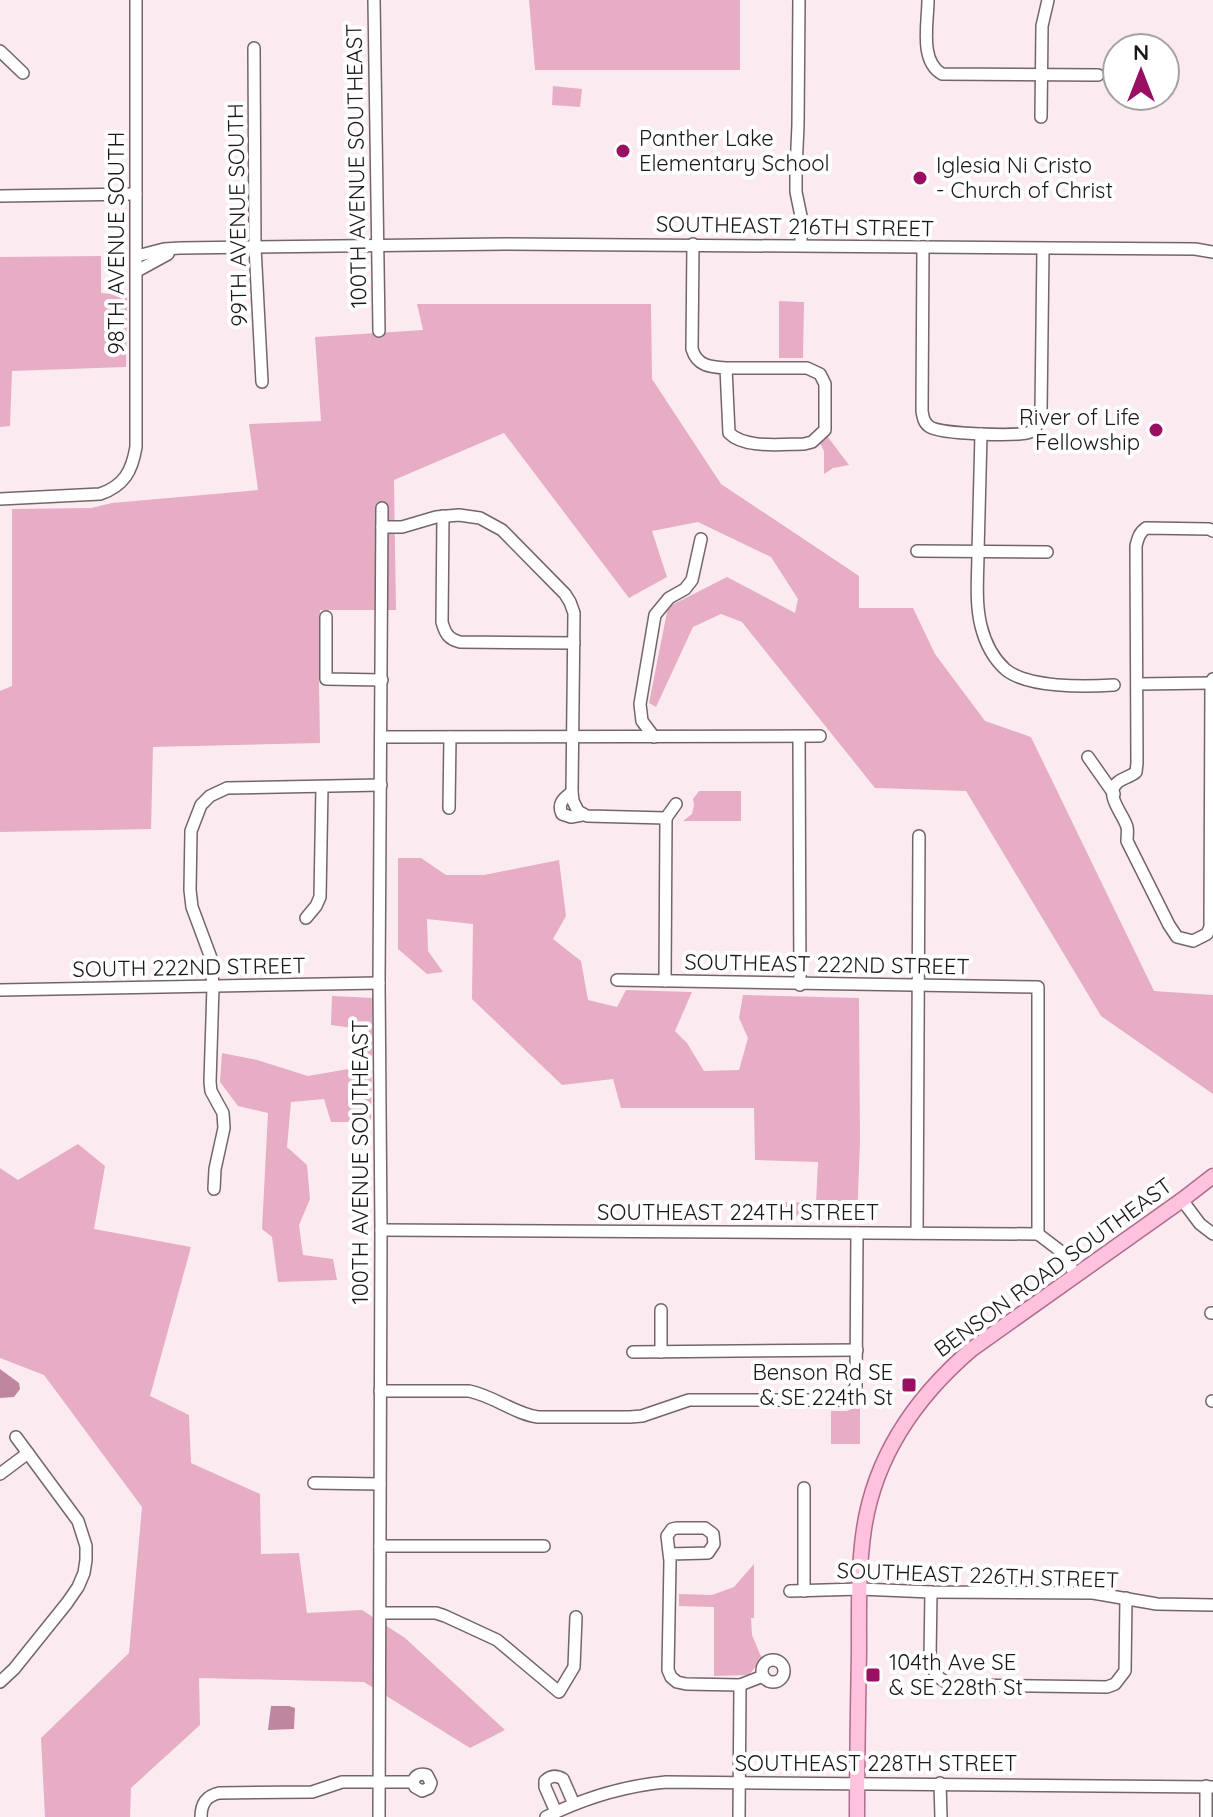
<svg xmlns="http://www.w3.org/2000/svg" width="1213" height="1817" font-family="Quicksand,sans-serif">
<rect width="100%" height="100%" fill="#fbebf1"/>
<!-- green -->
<g fill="#e6adc5">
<path d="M529,0h211v70h-205z"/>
<path d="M553,86l29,3 -2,18 -28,-2z"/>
<path d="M101,256v37l26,2 -1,72 -114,4 -2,55 -10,1v-170z"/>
<path d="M779,301l25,1 -1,56h-24z"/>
<path d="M417,304h234l1,75 69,105 138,92v32h54l22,46 50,67 46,16 123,254 59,4v99l-112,-78 -135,-225 -91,-3 -133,-166 -21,-8 -28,13 -37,80 -7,-4 19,-96 59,-30 68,36 3,-14 -27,-42 -73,-35 -46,9 15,46 -38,21 -125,-165 -110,47 2,130h-76l-1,73 1,60 -167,4 -2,82 -151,3v-141l12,-5v-177l79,-1 21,-5 146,-13 -9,-66 72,-3 -6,-84 108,-7z"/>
<path d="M827,436l22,29 -16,3 -9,6v-23l-4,-8z"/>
<path d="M699,791h42v30h-58l9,-7 2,-9 -1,-6z"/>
<path d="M398,858h23l25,17h38l75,-15 7,56 -13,23 28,22 7,39 29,7 9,-17 66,2 -17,39 12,12 17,28 35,-1 9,-32 -9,-20 4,-23 116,3 1,145 -3,76 -78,-3v-14l37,1 2,-41 -63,-2 -1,-52h-133l-8,-29 -51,6 -90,-86 1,-75 -46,-5 1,32 15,21 -16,2 -29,-25z"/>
<path d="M332,996l41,2 -2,124h-40l-7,-23 -33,3 -4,45 20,18 3,34 -11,26 4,30 30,4 4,21 -59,2 -6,-45 -10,-8 6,-116 -30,-7 -18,-24 2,-29 35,7 51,16 46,-8 6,-39 -29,-4z"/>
<path d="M78,1144l27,22 -11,63 97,18 -41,149 39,19 2,48 69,31 1,60 38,-1 8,60 55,-3 43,28 100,92 -35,18 -106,-66 -165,-4 1,47 -69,63 -1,29h-85l-4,-79 88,-85 13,-146 -98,-132 -44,-17v-190l18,12z"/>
<path d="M857,1406h3v38h-29v-33h16z"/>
<path d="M754,1564v54h-3l1,17 10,24 -13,16 -35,1v-69l-35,-1v-12l33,1 22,-8z"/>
</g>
<!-- water -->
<g fill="#be869f">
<path d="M0,1369l19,14 1,6 -6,8 -14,1z"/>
<path d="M271,1706h18l6,2 -1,21 -26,1z"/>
</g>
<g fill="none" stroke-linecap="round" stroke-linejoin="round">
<!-- minor casing -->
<g stroke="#73656b" stroke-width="14">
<g id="minor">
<path d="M374,0l5,331"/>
<path d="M799,0l-1,125 -2,45v22l5,24v29"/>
<path d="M928,0c0,23 -9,61 14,74l156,1"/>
<path d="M254,48l1,199 7,135"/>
<path d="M0,51l23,22"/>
<path d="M1041,117l1,-91 6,-26"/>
<path d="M0,196l136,-2"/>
<path d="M693,244l-1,105c5,17 18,18 34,19l3,65c16,16 53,11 75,11l8,-2 13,-12v-46l-5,-10 -13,-6h-81"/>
<path d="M923,247l-1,164c1,7 2,12 8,16 11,7 88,10 100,5 8,-4 10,-13 11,-21l2,-162"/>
<path d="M137,256l27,-7 16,-1 325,-4 690,5 18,3"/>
<path d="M137,271l31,-17"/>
<path d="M981,434c-1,39 -2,78 -3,118 0,24 -3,50 3,74 4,16 12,32 24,43 22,19 80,18 109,16"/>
<path d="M0,499l100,-5c24,-8 32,-23 36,-47v-447"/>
<path d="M443,516l-1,106c3,11 6,17 18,20l114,1"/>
<path d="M382,527h20l34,-10 23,-2 21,3 22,12 63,64 5,8 4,11 -2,179 1,9 5,10 9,5 79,2 10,-14"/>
<path d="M1213,531l-4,-2 -63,-1c-7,5 -8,10 -10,18l1,217 -1,9c-6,5 -13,6 -18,10 -15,12 6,33 9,45 1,4 0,9 0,14l42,84 8,12 16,4 14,-7 3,-7 1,-244 2,-4"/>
<path d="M917,551l130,1"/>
<path d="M326,617v62l56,1"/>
<path d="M1138,684l73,-1"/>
<path d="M381,737l439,-1"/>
<path d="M654,737l-12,-16 -2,-17 15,-89 14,-17 16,-9 7,-9 9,-41"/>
<path d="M799,737l1,248"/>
<path d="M1088,757l26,37"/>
<path d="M572,792c-8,6 -15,11 -10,22l9,3 11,-2"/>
<path d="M449,808l1,-71"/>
<path d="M306,918l10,-12 4,-9 2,-110"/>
<path d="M617,980l421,7v247"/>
<path d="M665,981l1,-163"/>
<path d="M0,990l379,-7"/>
<path d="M214,1189l1,-20 9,-41 -1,-15 -12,-22 -1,-9 3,-95 -2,-29 -19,-51 -2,-17 1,-59 10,-26 9,-9 17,-8 154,-3"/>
<path d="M1182,1200l18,24 13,10"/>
<path d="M381,1230l657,4 21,16 17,25"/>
<path d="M917,1233l2,-397"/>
<path d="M661,1310v42"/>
<path d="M1211,1313h2"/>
<path d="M633,1352l224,-2"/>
<path d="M380,1391h89c25,5 46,23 69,26h92l12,-1 47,-16h150c8,-2 13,-5 17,-14l1,-153"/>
<path d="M1212,1401h1"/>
<path d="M0,1474l28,-21"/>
<path d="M314,1483l66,1"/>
<path d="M804,1488v103"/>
<path d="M380,1546h164"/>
<path d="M669,1554l39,-1 6,-9 -1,-10 -8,-6h-28l-5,1 -5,7 3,25 -2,109 3,7 6,5 9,2 54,1 23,-9"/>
<path d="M790,1591l70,-2 71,3 162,1 64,11 56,1"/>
<path d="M931,1592l-1,66c3,16 8,22 24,27l153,2 8,-3 10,-13 1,-73"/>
<path d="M381,1613h55l9,3 52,24 62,52 15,-25 2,-50"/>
<circle cx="773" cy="1671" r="11"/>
<path d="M0,1682l14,-13 53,-66 11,-16 6,-14 2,-13v-14l-8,-25 -62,-84"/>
<path d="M940,1783l1,34"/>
<path d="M556,1812l-11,-25v-6c6,-6 11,-6 18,-2l11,25"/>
<path d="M201,1817c0,-13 5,-21 18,-24l93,-1 30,-10h71c2,-7 7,-9 14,-7l4,8 -2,5 -7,3 -7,-4 -2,-5"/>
<path d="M379,1817l2,-587 -2,-247 3,-475"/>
<path d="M546,1817c38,-19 78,-31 120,-35l547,5"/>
<path d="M739,1817l1,-132"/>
<path d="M1206,1817v-31"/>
</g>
</g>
<!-- major casing -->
<g stroke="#b06c8b" stroke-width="17">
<path id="major" d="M857,1817c0,-55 1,-110 2,-166 0,-40 -1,-82 5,-122 11,-73 53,-133 108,-180l210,-149 31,-24"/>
</g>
<!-- minor -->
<use href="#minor" stroke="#fff" stroke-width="11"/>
<!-- major -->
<use href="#major" stroke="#ffc2de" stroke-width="14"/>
</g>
<!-- markers -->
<g fill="#9a0f62" stroke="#fff" stroke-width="3">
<circle cx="623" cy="151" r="8"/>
<circle cx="920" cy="178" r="8"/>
<circle cx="1156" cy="430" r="8"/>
<rect x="901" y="1377" width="16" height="16" rx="4"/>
<rect x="865" y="1667" width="16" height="16" rx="4"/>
</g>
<g text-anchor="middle" stroke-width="8" stroke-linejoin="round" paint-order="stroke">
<!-- poi labels -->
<g font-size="22" fill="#1c1719" stroke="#fff" text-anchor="start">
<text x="639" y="146">Panther Lake<tspan x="639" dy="25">Elementary School</tspan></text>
<text x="936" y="173">Iglesia Ni Cristo<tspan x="936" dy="25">- Church of Christ</tspan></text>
<text x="1140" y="425" text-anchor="end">River of Life<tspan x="1140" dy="25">Fellowship</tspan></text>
<text x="893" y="1380" text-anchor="end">Benson Rd SE<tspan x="893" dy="25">&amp; SE 224th St</tspan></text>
<text x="889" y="1670">104th Ave SE<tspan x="889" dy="25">&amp; SE 228th St</tspan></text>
</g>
<!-- street labels -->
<g font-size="22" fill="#1c1719" stroke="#fff">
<text transform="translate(356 166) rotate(-91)" y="8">100TH AVENUE SOUTHEAST</text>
<text transform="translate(237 215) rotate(-91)" y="8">99TH AVENUE SOUTH</text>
<text transform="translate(795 226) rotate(1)" y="8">SOUTHEAST 216TH STREET</text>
<text transform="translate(116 243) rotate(-90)" y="8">98TH AVENUE SOUTH</text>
<text transform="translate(827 964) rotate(1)" y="8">SOUTHEAST 222ND STREET</text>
<text transform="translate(189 967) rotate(-1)" y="8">SOUTH 222ND STREET</text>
<text transform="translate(360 1162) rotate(-90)" y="8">100TH AVENUE SOUTHEAST</text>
<text x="738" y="1220">SOUTHEAST 224TH STREET</text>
<text transform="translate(1053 1267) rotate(-36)" y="8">BENSON ROAD SOUTHEAST</text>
<text transform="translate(978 1575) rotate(2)" y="8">SOUTHEAST 226TH STREET</text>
<text x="876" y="1771">SOUTHEAST 228TH STREET</text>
</g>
</g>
<!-- north arrow -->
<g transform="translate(1141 72)"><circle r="38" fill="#ffffff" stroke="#a4a2a3" stroke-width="2"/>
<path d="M0-6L14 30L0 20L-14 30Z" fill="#9a0f62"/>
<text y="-12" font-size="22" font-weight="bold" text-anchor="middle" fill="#1c1719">N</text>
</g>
</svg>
